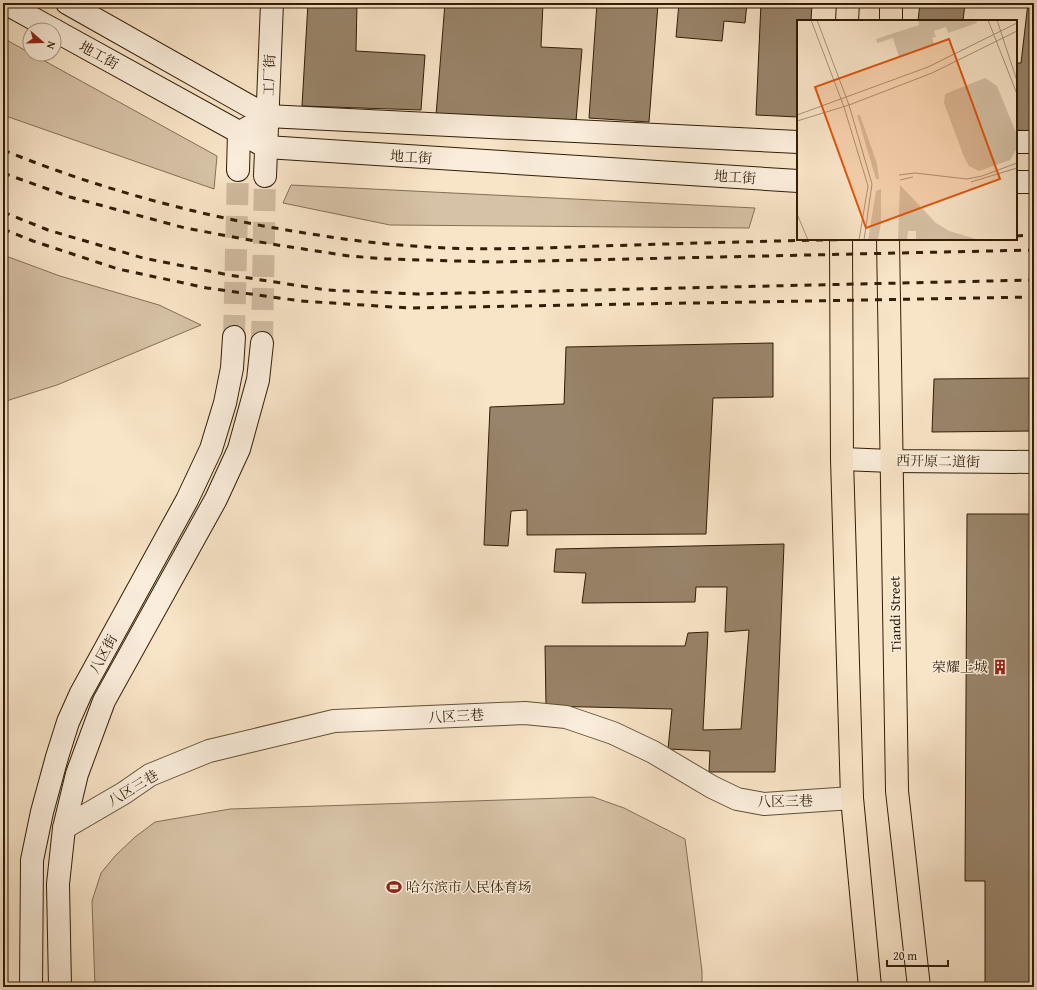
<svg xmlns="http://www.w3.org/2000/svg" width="1037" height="990" font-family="'Gentium Book Plus','Noto Serif SC',serif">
<rect width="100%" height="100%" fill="#f8e4c7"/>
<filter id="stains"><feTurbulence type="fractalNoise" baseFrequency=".005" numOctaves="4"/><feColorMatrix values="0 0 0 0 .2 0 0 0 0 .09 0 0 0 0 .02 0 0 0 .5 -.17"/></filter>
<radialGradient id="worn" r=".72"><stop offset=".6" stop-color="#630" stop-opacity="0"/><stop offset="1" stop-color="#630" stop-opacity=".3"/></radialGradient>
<!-- green -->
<g fill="#d6c2a6" stroke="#847056">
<path d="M3,38l27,15v1h2l185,102 -3,33 -211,-74z"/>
<path d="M291,185l464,23 -6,20 -359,-3 -107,-22z"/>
<path d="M3,255l57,21 99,29 42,20 -144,60 -54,17z"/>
<path d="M593,797l31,11 61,31 17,132v16h-607l-3,-86 9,-28 14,-17 20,-19 20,-15 75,-13z"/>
</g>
<!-- building -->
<g fill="#98846a" stroke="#311d06">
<path d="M308,3h49l-1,48 69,4 -4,55 -119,-4z"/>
<path d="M445,3h98l-2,44 41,2 -6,72 -140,-6z"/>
<path d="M597,3l61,1 -9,118 -60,-4z"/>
<path d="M679,3h68l-2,20 -21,-2 -2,20 -46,-4z"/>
<path d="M761,3h51l-1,18h-13v96l-42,-2z"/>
<path d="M920,3h45l-2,18h-45z"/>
<path d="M1028,3h6v113h-2l-1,15 -15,-1v-67h5z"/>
<path d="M773,343v54l-60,1 -7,136 -179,1v-25l-16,1 -3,35 -24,-1 6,-138 74,-3 2,-57z"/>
<path d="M1034,378v53l-102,1 2,-53z"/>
<path d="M967,514h67v473h-49v-106h-20z"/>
<path d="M784,544l-9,228h-66l1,-21 -42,-2 4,-40 -126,-3 -1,-60h140l3,-13 20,-1 -5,98 38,-1 8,-99 -24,2 2,-45h-31l-1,15 -113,1 4,-30 -32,-1 2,-23z"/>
</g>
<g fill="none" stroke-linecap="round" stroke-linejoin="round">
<!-- secondary-tunnel -->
<g stroke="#d0bca0" stroke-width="22" stroke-dasharray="22 11" stroke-linecap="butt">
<path d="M234,337l4,-167"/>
<path d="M262,343l3,-167"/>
</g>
<!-- street casing -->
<g stroke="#634f36" stroke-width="24">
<path id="street" d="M64,828l60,-35 26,-18 59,-24 125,-30 191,-8 41,4 47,16 40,19 59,35 25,12 27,5 88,-6"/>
</g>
<!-- secondary casing -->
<g stroke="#311d06" stroke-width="24">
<g id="secondary">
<path d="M5,3l49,27"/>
<path d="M67,3l200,113 531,26"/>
<path d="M54,30l212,117 532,34"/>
<path d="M1016,142h18"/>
<path d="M238,170l1,-37 10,-6"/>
<path d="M265,176l7,-173"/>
<path d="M1016,182h18"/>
<path d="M842,459l50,2 142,1"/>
<path d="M31,987l1,-127 10,-48 15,-55 11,-35 13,-29 106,-193 24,-51 14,-46 7,-35 2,-31"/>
<path d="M60,987l-2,-103 6,-56 13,-54 27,-73 112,-202 23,-50 19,-69 4,-37"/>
</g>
</g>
<!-- highway casing -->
<g stroke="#311d06" stroke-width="24">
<g id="highway">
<path d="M847,21l1,-18"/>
<path d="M891,21v-18"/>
<path d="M841,239l1,220 10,339 18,189"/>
<path d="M888,239l9,552 22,196"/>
</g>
</g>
<!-- street -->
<use href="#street" stroke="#faeddb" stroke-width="22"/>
<!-- secondary -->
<use href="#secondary" stroke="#faeddb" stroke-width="22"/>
<!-- highway -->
<use href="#highway" stroke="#f8e4c7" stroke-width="22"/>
<!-- rail -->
<g stroke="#311d06" stroke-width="3" stroke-dasharray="7 7" stroke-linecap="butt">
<path d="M3,150c86,35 175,60 266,77 47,8 95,16 144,19 62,5 126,2 189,0 88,-3 175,-5 263,-7"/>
<path d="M3,173l67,24 115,31 86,16 78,12 38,3 107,3 540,-12"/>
<path d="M3,212l45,18 95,28 86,17 98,15 90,4 617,-14"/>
<path d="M3,229l30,12 85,28 89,19 94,13 108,7 625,-11"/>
<path d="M1016,236l18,-1"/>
</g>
</g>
<!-- icons -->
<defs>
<g id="building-bare" transform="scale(1.2)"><path d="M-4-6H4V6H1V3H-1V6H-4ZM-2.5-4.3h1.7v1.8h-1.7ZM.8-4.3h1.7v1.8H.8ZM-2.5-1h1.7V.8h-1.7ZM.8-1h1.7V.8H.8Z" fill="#8f2418" stroke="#faeddb" stroke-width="2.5" paint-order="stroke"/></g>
<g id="stadium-bare" transform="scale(1.2)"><path d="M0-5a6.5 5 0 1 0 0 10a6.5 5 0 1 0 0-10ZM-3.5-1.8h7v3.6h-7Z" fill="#8f2418" stroke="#faeddb" stroke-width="2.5" paint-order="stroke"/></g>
</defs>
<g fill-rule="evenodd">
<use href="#building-bare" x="1000" y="667"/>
<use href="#stadium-bare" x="394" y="887"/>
</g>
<g text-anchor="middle" stroke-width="3" stroke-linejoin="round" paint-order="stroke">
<!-- street labels -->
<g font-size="14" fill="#311d06" stroke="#faeddb">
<text transform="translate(99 55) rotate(29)" y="5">地工街</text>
<text transform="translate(269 75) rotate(-88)" y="5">工厂街</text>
<text transform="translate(411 157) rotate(4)" y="5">地工街</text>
<text transform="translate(735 177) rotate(4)" y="5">地工街</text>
<text transform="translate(938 461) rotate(1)" y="5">西开原二道街</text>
<text transform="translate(895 614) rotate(-91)" y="5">Tiandi Street</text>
<text transform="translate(103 654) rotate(-61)" y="5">八区街</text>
<text transform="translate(456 716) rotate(-3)" y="5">八区三巷</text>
<text transform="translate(133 788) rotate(-31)" y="5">八区三巷</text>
<text transform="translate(785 801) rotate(-1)" y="5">八区三巷</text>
</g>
<!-- poi labels -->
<g font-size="14" fill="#311d06" stroke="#faeddb" text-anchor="end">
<text x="988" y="672">荣耀上城</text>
<text x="406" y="892" text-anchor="start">哈尔滨市人民体育场</text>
</g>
</g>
<!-- overview -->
<g transform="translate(797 20)">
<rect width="220" height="220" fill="#f8e4c7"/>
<path d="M121,0h58l1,3 -29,10 -2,-6 -12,4 2,6 -4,1 2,6 -35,13 -6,-19 -16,5 -1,-4 43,-14zM188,58l12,8 20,49v13l-7,12 -31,11 -10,-5 -5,-9 -20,-54 1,-9zM60,95h3l17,49 2,15h-3zM103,165l36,38 13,8 27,8 -60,1v-9h-8l-1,9h-9zM84,169v34l-3,17h-10l8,-49z" fill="#d6c2a6"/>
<path fill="none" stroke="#a8947a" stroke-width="1" d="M14,0l33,87 24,79 -9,54M20,0l32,85 23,79 -8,56M191,0l29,74M200,0l20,61M0,95l131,-48 89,-44M0,101l52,-16 83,-32 85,-42M102,155l16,-2 52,6 15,-3 35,-13M103,160l13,-3M174,162l46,-14M0,194l11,26"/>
<path fill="#df560c" fill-opacity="0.15" stroke="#df560c" stroke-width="2" d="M152,19l51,140 -134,49 -51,-141z"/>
<rect width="220" height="220" fill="none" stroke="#311d06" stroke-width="2"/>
</g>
<!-- margin -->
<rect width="1037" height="990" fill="none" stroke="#f8e4c7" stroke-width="16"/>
<rect x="4" y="4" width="1029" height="982" fill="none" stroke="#311d06" stroke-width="2"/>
<rect x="8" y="8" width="1021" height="974" fill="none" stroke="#311d06"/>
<!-- north arrow -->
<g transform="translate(42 42) rotate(110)"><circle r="19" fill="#faeddb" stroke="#aa9a86"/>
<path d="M0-3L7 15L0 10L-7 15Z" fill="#8f2418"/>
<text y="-6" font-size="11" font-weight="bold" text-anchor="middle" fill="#311d06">N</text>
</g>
<!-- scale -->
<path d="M887 960v6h61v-6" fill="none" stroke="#311d06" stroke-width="2"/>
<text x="893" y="960" font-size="12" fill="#311d06" stroke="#faeddb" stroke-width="3" paint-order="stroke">20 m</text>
<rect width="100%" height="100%" filter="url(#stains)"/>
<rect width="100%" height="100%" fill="url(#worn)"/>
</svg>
